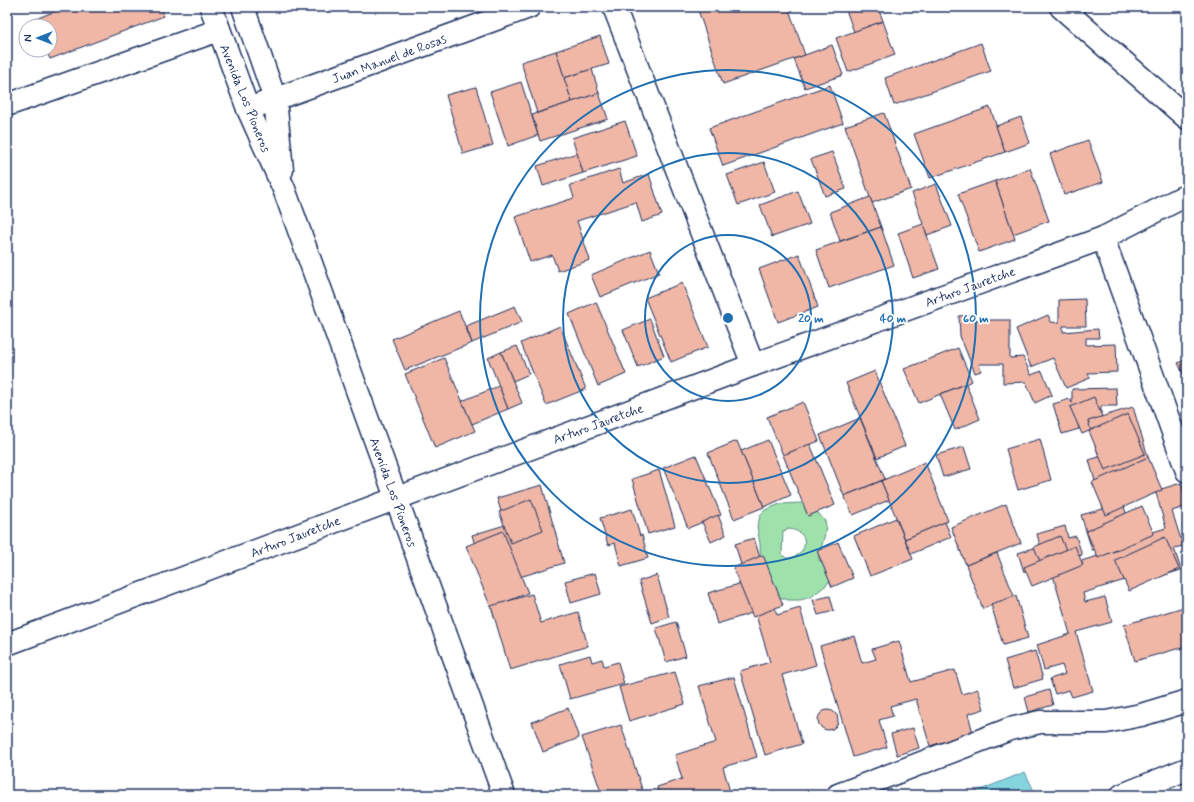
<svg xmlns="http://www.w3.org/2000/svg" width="1194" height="802" font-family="Mynerve,sans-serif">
<rect width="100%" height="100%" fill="#fff"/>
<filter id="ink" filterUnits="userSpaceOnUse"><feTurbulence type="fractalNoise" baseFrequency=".025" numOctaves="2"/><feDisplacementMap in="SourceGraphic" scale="8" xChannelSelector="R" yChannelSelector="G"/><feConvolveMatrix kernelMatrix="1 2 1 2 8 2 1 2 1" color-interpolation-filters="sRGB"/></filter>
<g filter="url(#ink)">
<!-- green -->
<path fill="#9fe1ab" stroke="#5d8884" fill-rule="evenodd" d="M802,503l11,4 12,14 1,5 -2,12 -5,17v5l8,8 5,11 -7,7 -14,11 -11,3h-12l-11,-4 -16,-24 -1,-28 -3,-18 4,-12 4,-4 15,-6zM789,529c25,3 17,30 -3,29l-4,-4 1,-23z"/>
<!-- water -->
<path fill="#85d5df" stroke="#5b93ab" d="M1025,772l9,19 -9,4h-57z"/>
<!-- building -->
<g fill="#f0b7a7" stroke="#1b2f5e" fill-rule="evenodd">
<path d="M67,7h94l3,9 -114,43 -4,-9h4v-24h-12l-3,-7z"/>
<path d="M697,7h91l17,48 -82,29z"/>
<path d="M845,7h33l5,14 -29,11z"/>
<path d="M883,21l12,34 -47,17 -12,-34z"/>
<path d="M600,36l9,28 -45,14 -8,-27z"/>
<path d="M981,43l10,28 -97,34 -9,-27z"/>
<path d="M832,45l11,30 -38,13 -11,-29z"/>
<path d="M556,51l16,51 -35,11 -16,-51z"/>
<path d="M592,69l7,24 -27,9 -8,-24z"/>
<path d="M521,82l17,53 -30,11 -18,-54z"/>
<path d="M830,85l13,38 -120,43 -14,-38z"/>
<path d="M476,87l17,58 -30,9 -17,-59z"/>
<path d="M599,93l9,26 -68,22 -8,-26z"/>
<path d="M990,107l15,45 -75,26 -16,-44z"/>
<path d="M884,113l27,76 -39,14 -27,-77z"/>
<path d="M1021,117l9,26 -25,9 -9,-26z"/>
<path d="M625,121l12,35 -54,17 -11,-35z"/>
<path d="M1088,140l15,42 -39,13 -14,-41z"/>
<path d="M832,152l14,37 -21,7 -14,-37z"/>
<path d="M577,153l6,20 -40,13 -6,-20z"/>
<path d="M764,162l11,30 -37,13 -11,-30z"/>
<path d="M1030,168l19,53 -36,13 -18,-53z"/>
<path d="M619,169l4,14 26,-9 13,41 -20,7 -6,-20 -59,19 13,39 -32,11 -6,-16 -22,7 -15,-45 59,-19 -4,-13z"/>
<path d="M995,181l20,58 -36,13 -21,-58z"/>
<path d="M936,184l16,42 -25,9 -15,-42z"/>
<path d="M798,191l12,33 -38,13 -12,-32z"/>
<path d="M870,197l11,30 -41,14 -10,-29z"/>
<path d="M923,224l16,45 -26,9 -15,-45z"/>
<path d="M881,227l13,38 -65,23 -13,-38z"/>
<path d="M650,250l9,23 -59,24 -9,-22z"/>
<path d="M799,254l19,53 -40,15 -19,-53z"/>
<path d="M682,283l26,64 -37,15 -26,-64z"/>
<path d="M1085,299l1,27h-23v6l35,-3 1,9h-13v7l30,-1 1,28 -29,1 2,5 -24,10 -13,-30 -22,9 -15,-38 32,-14 3,7 8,1v-23z"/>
<path d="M596,302l30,72 -28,12 -29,-72z"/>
<path d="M515,306l7,16 -50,21 -6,-17z"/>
<path d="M459,311l13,32 -67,27 -13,-31z"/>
<path d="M973,315v5h37v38l13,-1 8,18 11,-4 10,24 -17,8 -9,-21 -23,1v-19h-24l2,7 -6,2 -15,-37 -1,-20z"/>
<path d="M650,319l14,37 -26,11 -15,-37z"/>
<path d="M560,326l26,63 -40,16 -25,-62z"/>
<path d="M517,346l12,28 -16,7 -12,-29z"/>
<path d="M958,348l14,33 -53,22 -15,-34z"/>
<path d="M501,352l21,51 -14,6 -20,-51z"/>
<path d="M444,358l31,73 -40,17 -30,-74z"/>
<path d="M1187,359v23l-9,-19z"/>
<path d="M875,371l30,75 -28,12 -31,-75z"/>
<path d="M966,384l14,35 -25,11 -15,-36z"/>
<path d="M499,386l9,23 -36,15 -10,-23z"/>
<path d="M1116,388l1,18h-16v8h-13v7h-11l2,8 -17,5 -9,-30 17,-5 2,4v-14z"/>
<path d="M1094,397l11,27 -23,10 -12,-27z"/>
<path d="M803,402l16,39 -36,14 -16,-38z"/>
<path d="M1133,407l25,83 23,-7 6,18v5l-15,5 11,35 -9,2 7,22 -51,16 -2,-7 -45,14 2,9 20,-5 7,25 -36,10 17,59 -21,6 -3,-7 -14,4 -5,-15 15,-5 -3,-9 -18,5 -7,-25 33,-11 -20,-69 22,-7 2,5 45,-13 -2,-7 -25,7 -11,-35 22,-6 -14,-49 10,-3 -11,-36zM1156,493l10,35 -33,10 -10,-35z"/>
<path d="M1128,414l17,40 -40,16 -16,-39z"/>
<path d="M860,418l25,61 -41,17 -24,-61z"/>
<path d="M1040,439l11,41 -33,10 -12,-41z"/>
<path d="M768,440l23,55 -27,12 -23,-56z"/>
<path d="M737,441l27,66 -30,12 -26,-66z"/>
<path d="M810,444l25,61 -27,11 -25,-61z"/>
<path d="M964,447l7,22 -28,8 -7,-22z"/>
<path d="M696,455l25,60 -33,13 -25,-60z"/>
<path d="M1148,457l14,33 -56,25 -14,-33z"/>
<path d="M925,462l23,59 -43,18 -24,-58z"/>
<path d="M659,470l16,56 -27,8 -16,-55z"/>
<path d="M881,481l8,19 -36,15 -9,-19z"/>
<path d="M542,485l22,78 -44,14 4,13 -33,10 -19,-65 33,-10 -8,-27z"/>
<path d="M531,499l12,31 -32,13 -12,-31z"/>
<path d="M1006,504l15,39 -55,22 -15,-38z"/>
<path d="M1142,506l12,28 -56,24 -12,-27z"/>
<path d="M632,509l8,27 2,-1 6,23 -27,8 -6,-23 -7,2 -8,-27z"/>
<path d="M718,515l8,20 -15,7 -9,-20z"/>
<path d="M896,518l17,41 -43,17 -16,-40z"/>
<path d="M945,522l6,15 -40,17 -6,-15z"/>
<path d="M1187,523v11h-2l-3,-9z"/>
<path d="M1065,526l3,12 8,-2 6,19 -58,17 -6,-19 22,-7 -3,-12z"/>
<path d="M503,531l25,62 -37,15 -25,-62z"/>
<path d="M1060,536l6,14 -26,11 -6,-14z"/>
<path d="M1165,537l14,32 -50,22 -14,-31z"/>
<path d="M754,538l23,77 23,-7 16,57 -34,10 20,69 -37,11 -25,-84 30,-9 -15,-50 -38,12 -9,-31 38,-11 -11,-38z"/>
<path d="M838,542l15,36 -21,9 -15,-36z"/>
<path d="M1075,546l8,19 -51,21 -8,-19z"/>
<path d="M997,553l17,43 -31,13 -17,-44z"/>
<path d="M763,555l20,50 -30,12 -20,-49z"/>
<path d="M595,573l6,21 -30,9 -6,-22z"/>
<path d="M657,575l12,42 -17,6 -13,-42z"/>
<path d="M532,594l9,29 37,-11 10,34 -78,24 -19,-64z"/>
<path d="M830,596l4,15 -16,4 -5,-15z"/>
<path d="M1016,596l12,42 -25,7 -12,-41z"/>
<path d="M1187,606v40l-52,15 -11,-36z"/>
<path d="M676,622l10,34 -20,6 -10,-34z"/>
<path d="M854,636l8,27 14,-4 -4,-10 27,-8 12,41 44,-12 7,24 16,-5 6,20 -16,5 5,19 -43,13 -14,-47 -26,7 3,10 -14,4 8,27 -34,10 -33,-111z"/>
<path d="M1035,651l8,28 -30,9 -8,-28z"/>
<path d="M590,655l2,7 10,-3 2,7 14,-4 6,22 -54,15 -10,-35z"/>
<path d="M675,672l10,32 -56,17 -10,-34z"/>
<path d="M734,677l23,80 -34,10 8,28h-72l-2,-8 25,-8 -7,-24 41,-13 -17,-56z"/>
<path d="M1049,690l4,15 -24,7 -4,-15z"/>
<path d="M568,708l11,30 -36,14 -11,-30z"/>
<circle cx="828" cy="720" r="10"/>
<path d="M621,725l23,70h-42l-20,-58z"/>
<path d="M913,728l6,20 -22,7 -6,-21z"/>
</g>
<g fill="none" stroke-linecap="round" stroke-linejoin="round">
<!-- minor casing -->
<g stroke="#1b2f5e" stroke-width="25">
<g id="minor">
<path d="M614,7l139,358"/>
<path d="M7,105l212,-75"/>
<path d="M248,109l281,-102"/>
<path d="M1103,238l84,233"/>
<path d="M7,644l746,-279 350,-127 78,-40 6,-2"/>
<path d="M838,795l172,-66 30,-7h66l35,-7 46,-14"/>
</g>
</g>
<!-- secondary casing -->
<g stroke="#1b2f5e" stroke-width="25">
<g id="secondary">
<path d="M211,7l37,102 36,80 220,606"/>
<path d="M243,7l32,92 7,71"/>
<path d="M1061,7l126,111"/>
<path d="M1122,795l65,-26"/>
</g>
</g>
<!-- minor -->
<use href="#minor" stroke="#fff" stroke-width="22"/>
<!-- secondary -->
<use href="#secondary" stroke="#fff" stroke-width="22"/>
</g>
</g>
<!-- distance rings -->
<g fill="none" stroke="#1f6fb2" stroke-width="2">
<circle cx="728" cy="318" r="83"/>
<circle cx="728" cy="318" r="165"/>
<circle cx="728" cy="318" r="248"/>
</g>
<g text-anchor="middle" stroke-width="3.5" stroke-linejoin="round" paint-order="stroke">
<!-- street labels -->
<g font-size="13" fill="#1b2f5e" stroke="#fff">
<text transform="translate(389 58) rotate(-20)" y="5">Juan Manuel de Rosas</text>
<text transform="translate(246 98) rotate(68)" y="5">Avenida Los Pioneros</text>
<text transform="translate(970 286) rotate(-20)" y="5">Arturo Jauretche</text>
<text transform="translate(598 423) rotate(-20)" y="5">Arturo Jauretche</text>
<text transform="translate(394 492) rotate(70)" y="5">Avenida Los Pioneros</text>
<text transform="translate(295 536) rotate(-21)" y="5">Arturo Jauretche</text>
</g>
</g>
<circle cx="728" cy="318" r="6" fill="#1f6fb2" stroke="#fff" stroke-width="2"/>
<g font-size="12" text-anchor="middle" font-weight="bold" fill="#1f6fb2" stroke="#fff" stroke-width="3.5" stroke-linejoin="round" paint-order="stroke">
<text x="811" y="322">20 m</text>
<text x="893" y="322">40 m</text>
<text x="976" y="322">60 m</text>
</g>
<!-- margin -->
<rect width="1194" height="802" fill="none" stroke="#fff" stroke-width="24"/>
<rect x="12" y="12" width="1170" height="778" fill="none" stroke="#1b2f5e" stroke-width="1.5" filter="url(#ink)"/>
<!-- north arrow -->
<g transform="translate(38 38) rotate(270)"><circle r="19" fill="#ffffff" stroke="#a4acbf"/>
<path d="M0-3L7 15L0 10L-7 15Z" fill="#1f6fb2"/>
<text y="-6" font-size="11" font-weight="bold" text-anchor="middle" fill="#1b2f5e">N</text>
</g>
</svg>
